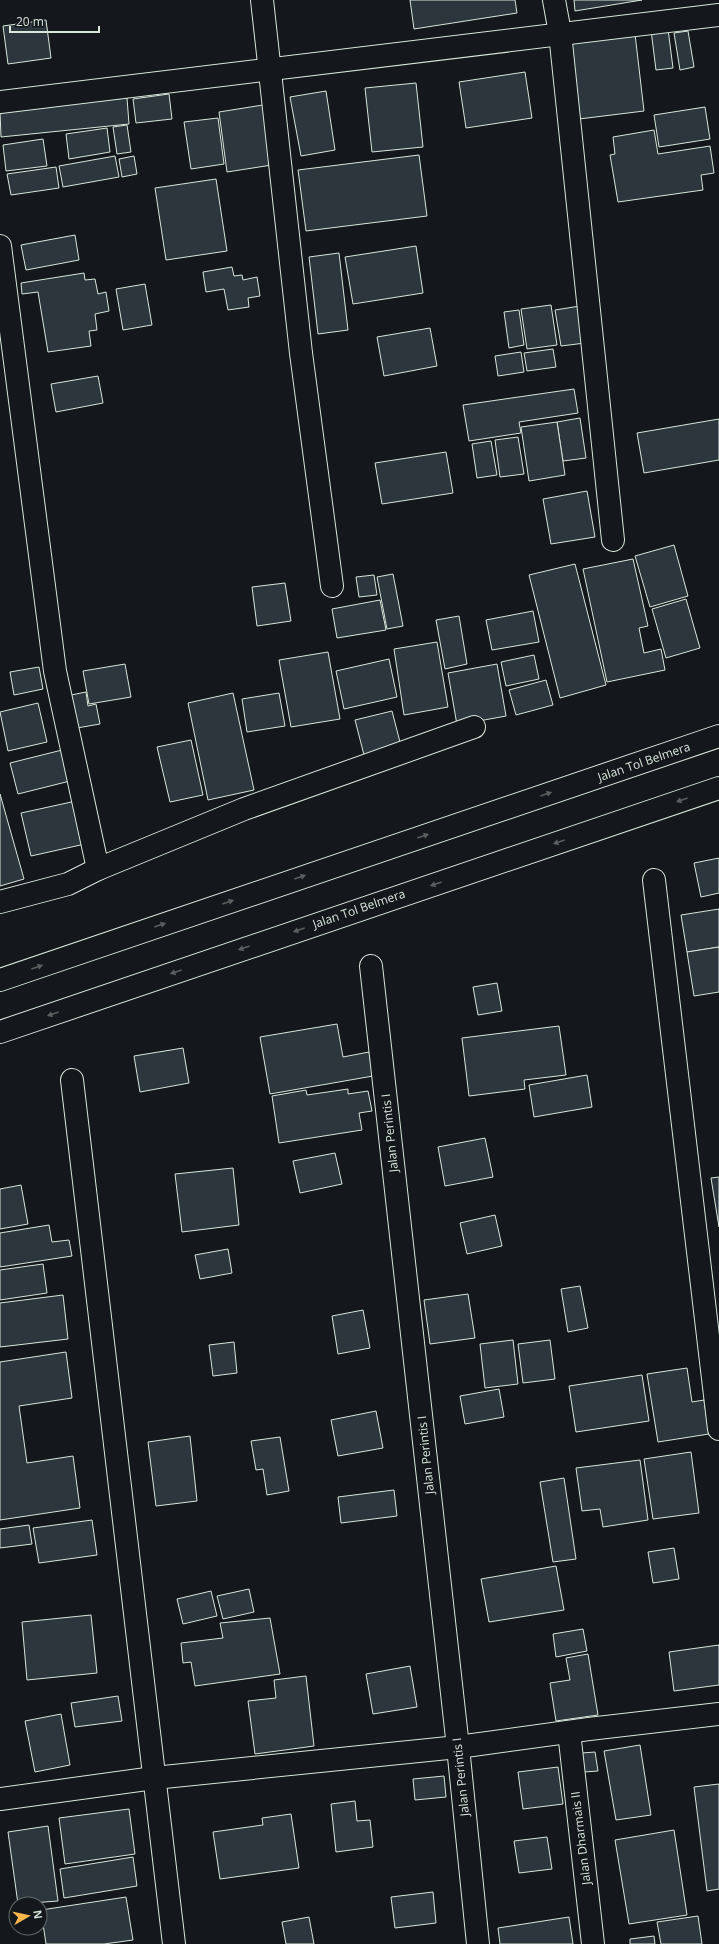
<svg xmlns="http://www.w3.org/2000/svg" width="719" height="1944" font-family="'Open Sans',sans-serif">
<rect width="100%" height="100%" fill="#14181c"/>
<!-- building -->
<g fill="#2c363c" stroke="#d8e6dc">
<path d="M410,0h105l2,13 -103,16z"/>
<path d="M574,0h68l-67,11z"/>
<path d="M46,20l5,38 -43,6 -5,-38z"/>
<path d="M668,29l5,39 -17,2 -5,-40z"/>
<path d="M688,31l6,36 -14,3 -6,-37z"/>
<path d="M635,34l9,77 -65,8 -9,-77z"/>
<path d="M525,72l7,46 -66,10 -7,-46z"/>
<path d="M416,83l7,64 -51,5 -7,-64z"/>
<path d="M326,91l9,59 -34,6 -11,-59z"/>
<path d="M169,94l3,25 -36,4 -3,-24z"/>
<path d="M127,98l2,26 -128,13 -1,-26z"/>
<path d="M263,105l9,60 -45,7 -8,-60z"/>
<path d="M705,107l5,32 -51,8 -5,-32z"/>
<path d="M218,118l6,46 -33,5 -7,-47z"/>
<path d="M127,125l4,27 -14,2 -4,-27z"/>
<path d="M107,128l3,24 -41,7 -3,-25z"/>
<path d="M654,130l4,24 52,-8 4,27 -13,2 2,15 -85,12 -8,-47 5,-1 -2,-17z"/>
<path d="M43,139l4,27 -41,5 -3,-26z"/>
<path d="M419,155l8,61 -121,15 -8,-61z"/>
<path d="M115,156l4,21 -56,10 -4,-21z"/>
<path d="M134,156l3,18 -15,3 -3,-18z"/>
<path d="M56,167l3,21 -48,7 -4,-21z"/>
<path d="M216,179l11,72 -61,9 -11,-72z"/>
<path d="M75,235l4,25 -53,10 -5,-25z"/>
<path d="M416,246l7,47 -70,11 -8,-47z"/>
<path d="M339,253l9,77 -30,4 -9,-77z"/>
<path d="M232,267l2,9 8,-1 1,5 14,-3 3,19 -12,2 1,9 -21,3 -4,-21 -18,3 -3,-20z"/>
<path d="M84,273l1,7 10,-1 3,15 8,-2 3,19 -14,3 2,16 -8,1 2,15 -43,6 -10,-60 -16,2 -1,-11z"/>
<path d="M145,284l7,41 -29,5 -7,-41z"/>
<path d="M551,305l6,40 -30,4 -6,-40z"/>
<path d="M580,306l5,37 -24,3 -6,-36z"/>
<path d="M519,310l5,35 -15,3 -5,-36z"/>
<path d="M430,328l7,38 -53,10 -7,-39z"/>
<path d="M553,349l3,18 -29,4 -3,-18z"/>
<path d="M521,352l3,20 -26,4 -3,-20z"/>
<path d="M98,376l5,27 -47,9 -5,-28z"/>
<path d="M574,389l4,24 -59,9 2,11 -52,8 -6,-36z"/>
<path d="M580,418l6,40 -23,3 -6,-39z"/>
<path d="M719,419v41l-75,13 -7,-40z"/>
<path d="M557,422l8,53 -36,6 -8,-54z"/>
<path d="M518,437l6,37 -24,3 -5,-37z"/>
<path d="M491,441l6,34 -20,3 -5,-34z"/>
<path d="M446,452l7,41 -71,11 -7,-41z"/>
<path d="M587,491l8,46 -44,7 -8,-45z"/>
<path d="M674,545l14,51 -38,11 -15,-51z"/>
<path d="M633,559l15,67 -9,2 5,25 17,-4 4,21 -58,12 -24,-113z"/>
<path d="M575,564l31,121 -46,13 -31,-123z"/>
<path d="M393,574l10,52 -16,3 -10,-52z"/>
<path d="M374,575l3,20 -18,2 -3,-20z"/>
<path d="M285,583l6,38 -34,5 -5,-39z"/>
<path d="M686,599l14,49 -34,10 -14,-49z"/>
<path d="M380,600l6,30 -49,8 -5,-29z"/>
<path d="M533,611l6,31 -47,8 -6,-30z"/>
<path d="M459,616l8,48 -22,5 -9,-49z"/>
<path d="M437,642l11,65 -44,8 -10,-66z"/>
<path d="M328,652l12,67 -49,8 -12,-67z"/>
<path d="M534,655l5,24 -33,7 -5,-24z"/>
<path d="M389,659l8,38 -53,12 -8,-38z"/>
<path d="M125,664l6,33 -42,7 -6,-33z"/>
<path d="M497,664l9,52 -49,9 -9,-52z"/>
<path d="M39,667l4,22 -29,6 -4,-23z"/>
<path d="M546,680l7,25 -37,10 -7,-25z"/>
<path d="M86,692l2,14 8,-2 4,20 -23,4 -6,-33z"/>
<path d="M233,693l21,97 -46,10 -20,-97z"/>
<path d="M279,693l6,33 -38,6 -5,-33z"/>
<path d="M38,703l9,39 -39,9 -8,-39z"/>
<path d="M392,711l9,35 -37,9 -9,-35z"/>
<path d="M191,740l12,55 -33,7 -13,-55z"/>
<path d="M70,748l8,31 -60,15 -8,-31z"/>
<path d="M0,794l24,85 -24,7z"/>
<path d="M76,801l9,43 -54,12 -10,-43z"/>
<path d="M719,858v35l-18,4 -7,-34z"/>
<path d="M719,909v38l-32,5 -6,-37z"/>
<path d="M719,947v45l-25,4 -7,-44z"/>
<path d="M497,983l5,28 -24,4 -5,-28z"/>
<path d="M337,1024l6,33 26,-5 4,24 -103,18 -10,-57z"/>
<path d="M559,1026l7,49 -42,5 1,9 -56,7 -7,-58z"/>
<path d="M183,1048l6,35 -49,9 -6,-36z"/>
<path d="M587,1075l5,32 -58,10 -5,-32z"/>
<path d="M348,1089v5l20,-3 4,20 -13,2 3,17 -83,13 -7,-47 34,-6 1,5z"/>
<path d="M485,1138l8,39 -48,9 -7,-39z"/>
<path d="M335,1153l7,31 -42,9 -7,-32z"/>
<path d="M233,1168l6,57 -57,7 -7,-58z"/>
<path d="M719,1177v50l-8,-49z"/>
<path d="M21,1185l7,39 -28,5v-40z"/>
<path d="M495,1215l7,31 -35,8 -7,-31z"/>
<path d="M49,1225l3,17 17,-2 3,16 -72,11v-34z"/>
<path d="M228,1249l4,24 -32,6 -5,-24z"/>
<path d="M43,1264l4,29 -47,7v-30z"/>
<path d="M580,1286l8,42 -20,4 -7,-43z"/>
<path d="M468,1294l7,44 -45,6 -6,-44z"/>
<path d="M63,1295l5,44 -68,8v-44z"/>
<path d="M363,1310l7,38 -32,6 -6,-38z"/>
<path d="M513,1340l5,44 -33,4 -5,-44z"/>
<path d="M550,1340l5,39 -32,4 -5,-39z"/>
<path d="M234,1342l3,31 -24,3 -4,-31z"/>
<path d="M66,1352l6,46 -53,8 8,57 46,-7 7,52 -80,12v-158z"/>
<path d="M687,1368l5,34 12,-2 5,34 -51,8 -11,-68z"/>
<path d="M642,1375l7,46 -73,11 -7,-46z"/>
<path d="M499,1389l5,28 -39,7 -5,-28z"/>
<path d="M376,1411l7,37 -45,8 -7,-36z"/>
<path d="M190,1436l7,65 -41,5 -8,-64z"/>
<path d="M280,1437l9,54 -22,4 -4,-26 -7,1 -5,-29z"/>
<path d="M691,1452l8,61 -46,6 -9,-60z"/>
<path d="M640,1460l8,60 -45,7 -3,-18 -18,2 -6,-43z"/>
<path d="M564,1478l12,81 -23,3 -13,-80z"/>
<path d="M394,1490l3,26 -56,7 -3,-26z"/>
<path d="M92,1520l5,35 -58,8 -6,-35z"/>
<path d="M29,1525l3,19 -32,4v-19z"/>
<path d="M674,1548l5,31 -26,4 -5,-31z"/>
<path d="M556,1566l8,44 -75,12 -8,-43z"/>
<path d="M249,1589l5,23 -31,7 -6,-23z"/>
<path d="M211,1591l6,25 -34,8 -6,-25z"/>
<path d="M91,1615l6,58 -70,7 -5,-58z"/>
<path d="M270,1618l10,56 -85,12 -4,-24 -8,1 -2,-20 42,-5 -3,-15z"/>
<path d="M583,1629l4,22 -31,6 -3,-23z"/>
<path d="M719,1645v40l-45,6 -5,-39z"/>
<path d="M588,1654l10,61 -42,6 -6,-38 20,-3 -4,-22z"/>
<path d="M410,1666l7,41 -44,7 -7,-40z"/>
<path d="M306,1676l8,70 -59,8 -7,-53 28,-3 -2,-18z"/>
<path d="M118,1696l4,25 -47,6 -4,-24z"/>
<path d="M61,1714l9,51 -35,7 -10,-51z"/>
<path d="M640,1745l11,70 -35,5 -12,-69z"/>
<path d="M595,1752l3,19 -14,1 -2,-19z"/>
<path d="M558,1767l5,37 -40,5 -5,-37z"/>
<path d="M444,1776l2,21 -31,3 -2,-21z"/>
<path d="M719,1784v105l-12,2 -13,-104z"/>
<path d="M355,1801l2,20 13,-1 3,27 -37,5 -5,-48z"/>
<path d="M129,1809l6,45 -70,10 -6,-46z"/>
<path d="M291,1814l8,54 -79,11 -7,-47 50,-7 -1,-7z"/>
<path d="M48,1826l10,75 -40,3 -10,-72z"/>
<path d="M674,1830l13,85 -58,9 -14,-84z"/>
<path d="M547,1837l5,32 -33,4 -5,-32z"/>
<path d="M133,1857l4,29 -73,12 -4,-29z"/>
<path d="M433,1892l3,31 -41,5 -4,-31z"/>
<path d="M126,1897l7,43 -29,4h-58l-5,-34z"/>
<path d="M698,1916l4,28h-41l-4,-22z"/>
<path d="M309,1917l5,27h-28l-4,-22z"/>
<path d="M569,1917l4,27h-73l-2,-16z"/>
<path d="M654,1936l1,8h-25v-5z"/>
</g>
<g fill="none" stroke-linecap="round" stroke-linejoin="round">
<!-- minor casing -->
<g stroke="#d8e6dc" stroke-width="24">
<g id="minor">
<path d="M262,0l39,353 31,233"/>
<path d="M554,0l6,33 53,507"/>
<path d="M0,102l719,-87"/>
<path d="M0,246l55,425 43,198 146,-60 230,-82"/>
<path d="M654,880l65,549"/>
<path d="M0,902l68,-18 30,-15"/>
<path d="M371,966l87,781 20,197"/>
<path d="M72,1080l102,864"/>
<path d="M569,1732l24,212"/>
<path d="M0,1799l154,-21 304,-31 131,-18 130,-15"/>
</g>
</g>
<!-- motorway casing -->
<g stroke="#d8e6dc" stroke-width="24">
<g id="motorway">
<path d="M0,980l719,-244"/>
<path d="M0,1032l719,-244"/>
</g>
</g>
<!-- minor -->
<use href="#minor" stroke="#14181c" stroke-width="22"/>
<!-- motorway -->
<use href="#motorway" stroke="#14181c" stroke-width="22"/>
</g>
<!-- one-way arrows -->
<defs><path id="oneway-solid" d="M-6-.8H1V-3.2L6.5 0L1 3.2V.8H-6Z"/></defs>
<g fill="#59605f">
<use href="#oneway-solid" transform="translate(546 794) rotate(-19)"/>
<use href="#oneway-solid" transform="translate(682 800) rotate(161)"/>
<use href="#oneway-solid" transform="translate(423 836) rotate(-19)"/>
<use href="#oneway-solid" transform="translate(559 842) rotate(161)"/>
<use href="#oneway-solid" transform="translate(300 877) rotate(-19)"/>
<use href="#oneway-solid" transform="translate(436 884) rotate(161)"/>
<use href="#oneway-solid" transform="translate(228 902) rotate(-19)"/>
<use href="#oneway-solid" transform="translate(160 925) rotate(-19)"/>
<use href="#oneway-solid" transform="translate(299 930) rotate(161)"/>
<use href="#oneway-solid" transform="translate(244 948) rotate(161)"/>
<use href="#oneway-solid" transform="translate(37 967) rotate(-19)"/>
<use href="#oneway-solid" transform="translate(176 972) rotate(161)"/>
<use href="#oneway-solid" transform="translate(53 1014) rotate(161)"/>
</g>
<g text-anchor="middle" stroke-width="3" stroke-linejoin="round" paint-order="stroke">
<!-- street labels -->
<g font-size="12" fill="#d8e6dc" stroke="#14181c">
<text transform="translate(644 762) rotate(-19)" y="4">Jalan Tol Belmera</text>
<text transform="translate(359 909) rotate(-19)" y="4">Jalan Tol Belmera</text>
<text transform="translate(390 1133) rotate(-96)" y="4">Jalan Perintis I</text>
<text transform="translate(426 1455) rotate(-96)" y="4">Jalan Perintis I</text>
<text transform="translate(461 1777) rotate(-96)" y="4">Jalan Perintis I</text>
<text transform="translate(581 1838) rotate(-97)" y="4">Jalan Dharmais II</text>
</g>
</g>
<!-- north arrow -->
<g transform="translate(28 1916) rotate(81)"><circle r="19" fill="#14181c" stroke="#626a69"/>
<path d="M0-3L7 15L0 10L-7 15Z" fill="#ffb74d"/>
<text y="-6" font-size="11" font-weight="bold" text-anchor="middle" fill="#d8e6dc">N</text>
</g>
<!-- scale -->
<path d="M10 26v6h89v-6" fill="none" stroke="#d8e6dc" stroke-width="2"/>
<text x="16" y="26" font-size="12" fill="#d8e6dc" stroke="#14181c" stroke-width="3" paint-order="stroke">20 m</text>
</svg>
